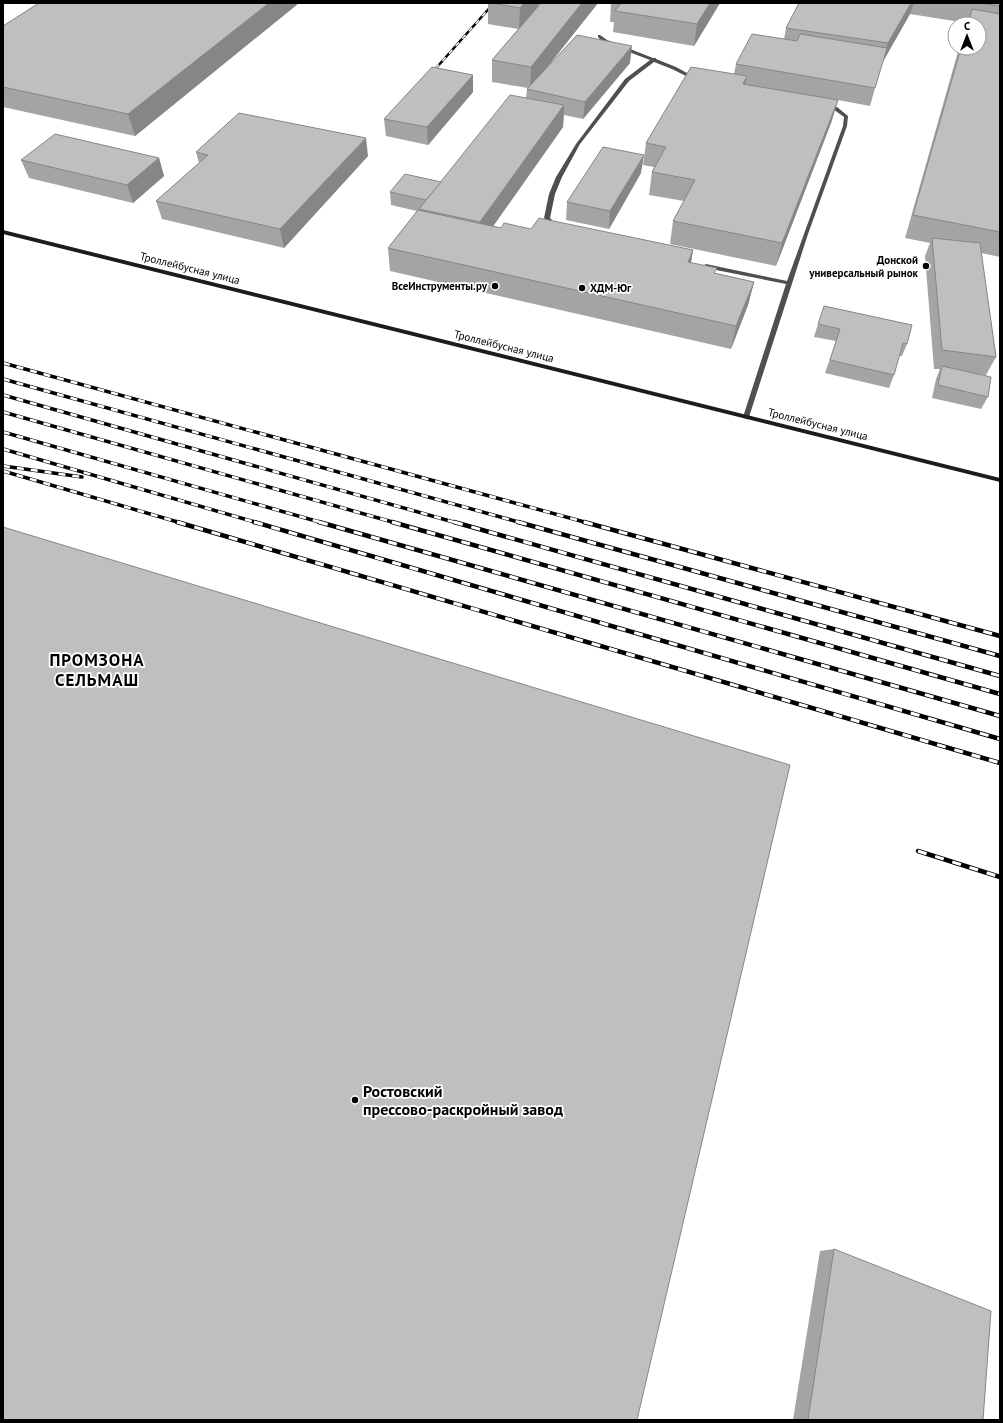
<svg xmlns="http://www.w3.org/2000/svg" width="1003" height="1423" font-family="'PT Sans',sans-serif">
<rect width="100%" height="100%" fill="#fff"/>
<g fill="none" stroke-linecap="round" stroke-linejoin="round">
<!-- lane -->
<g fill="#4f4f4f" fill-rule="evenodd">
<path d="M598,35h2l7,5 46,18h3v1l20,8 22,12 -4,1 -22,-11 -18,-7 -25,19 -49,63 -18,33 -7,17 -5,24 9,9 -3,2 -12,-11 5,-24 7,-17 20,-33 49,-65 25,-19 -47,-18 -5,-5z"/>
<path d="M825,105l12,2 11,9 -1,10 -39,108 -59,183 -3,2 -3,-2 43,-133 -80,-16 -3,-2 3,-2 81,17 56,-155 1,-9 -11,-8 -10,-2v-2z"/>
</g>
<!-- secondary -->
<path fill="#1c1c1c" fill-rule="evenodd" d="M3,230l997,248v4l-997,-248z"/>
<!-- rail-far2 casing -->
<g stroke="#000" stroke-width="2.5">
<path id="rail-far2" d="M429,76l65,-73"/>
</g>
<!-- rail-far1 casing -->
<g stroke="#000" stroke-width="3.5">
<g id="rail-far1">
<path d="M3,363l585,160"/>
<path d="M3,379l519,144"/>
<path d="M3,395l454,128"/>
<path d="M3,412l393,111"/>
<path d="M3,432l320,91"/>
<path d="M3,449l255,74"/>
<path d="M3,466l79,11"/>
<path d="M3,471l178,52"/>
</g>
</g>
<!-- rail casing -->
<g stroke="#000" stroke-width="4.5">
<g id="rail">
<path d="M177,522l823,241"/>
<path d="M254,522l746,217"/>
<path d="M319,522l681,194"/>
<path d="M392,522l608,172"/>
<path d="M454,522l546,154"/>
<path d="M518,522l482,134"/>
<path d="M584,522l416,114"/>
<path d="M918,851l82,26"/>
</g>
</g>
<!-- rail-far2 -->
<use href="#rail-far2" stroke="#fff" stroke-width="1.5" stroke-dasharray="5" stroke-linecap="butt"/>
<!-- rail-far1 -->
<use href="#rail-far1" stroke="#fff" stroke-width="2.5" stroke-dasharray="7" stroke-linecap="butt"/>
<!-- rail -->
<use href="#rail" stroke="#fff" stroke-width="3" stroke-dasharray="9" stroke-linecap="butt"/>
</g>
<!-- wall -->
<g fill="#a4a4a4">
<path d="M39,3h260l-164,133 -132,-29v-81z"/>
<path d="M488,3h110l-50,63 82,-3 -47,56 -19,-4 -1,12 -70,99 8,2 30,1 162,21 -2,13 25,11 38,8 -6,23 -17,44 -341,-78 -2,-23 29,-37 -26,-6 -1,-13 51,-10 85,-84 1,-9 1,-1 -36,-6v-22l26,-31 -30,-5z"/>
<path d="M611,3h109l-26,43 -81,-14 1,-10h-4z"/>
<path d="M799,3h201v254l-19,-4 15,104 -10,18 -10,-1 12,23 -7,12 -49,-11 4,-19 4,-10h-6l-9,-113 5,-13 -25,-5 54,-190h20v-24h-12v-1l-57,-9 -28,49 -12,43 -32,-6 -7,23 -55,143 -106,-22 3,-23 11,-20 -35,-6 3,-23 2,-5 -11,-2 3,-22 88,-69 2,-10 48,-25 2,-11z"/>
<path d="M473,92l-45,53 -42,-9 -2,-17z"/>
<path d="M196,152l172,4 -84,92 -122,-29 -6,-18 43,-38z"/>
<path d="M159,158l5,18 -31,27 -104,-25 -8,-18z"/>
<path d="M641,173l-32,56 -43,-9 1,-18z"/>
<path d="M818,324l89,20 -5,12h-3l-5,19 -5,13 -64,-15 11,-32 -22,-4z"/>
<path d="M834,1249l149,171h-190l27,-169z"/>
</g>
<!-- shaded-wall -->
<g fill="#868686">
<path d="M269,3h30l-164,133 -7,-22z"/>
<path d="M524,3h14v5l-19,21 1,-21z"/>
<path d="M582,3h16l-68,86 1,-22z"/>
<path d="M710,3h10l-26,43 3,-22z"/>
<path d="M911,3h3l-4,11 -29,51 7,-22z"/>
<path d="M632,46l-2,17 -47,56 2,-17z"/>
<path d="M473,75v17l-45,53 -1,-18z"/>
<path d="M747,76l-5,22 1,-14z"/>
<path d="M838,100l-7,23 -55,143 6,-23z"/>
<path d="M564,105l-1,22 -83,118v-23z"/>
<path d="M366,138l2,18 -84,92 -4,-19z"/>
<path d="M644,155l-3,18 -32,56 1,-18z"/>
<path d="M159,158l5,18 -31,27 -6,-18z"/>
<path d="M693,250l-4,24 -1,-12z"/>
<path d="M754,282l-6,23 -17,44 5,-23z"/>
</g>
<!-- building -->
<g fill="#bfbfbf" stroke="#868686">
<path d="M39,3h230l-141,111 -125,-27v-61z"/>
<path d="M491,3h33l-4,5z"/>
<path d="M541,3h41l-51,64 -39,-7z"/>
<path d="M621,3h89l-13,21 -82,-13z"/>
<path d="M799,3h112l-23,40 -102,-15z"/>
<path d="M980,3h20v3z"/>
<path d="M972,9l28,5v218l-87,-17 48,-167h18v-24h-11z"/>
<path d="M752,34l45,7 3,-7 87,14 -12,40 -139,-24z"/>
<path d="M577,35l55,11 -47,56 -58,-13z"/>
<path d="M432,67l41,8 -46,52 -43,-8z"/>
<path d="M691,67l56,9 -4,8 95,16 -56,143 -109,-22 22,-41 -43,-8 14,-25 -20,-4z"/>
<path d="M510,95l54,10 -84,117 -61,-13z"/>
<path d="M239,113l127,25 -86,91 -124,-28 52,-46 -12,-3z"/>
<path d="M55,134l104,24 -32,27 -106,-25z"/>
<path d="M603,147l41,8 -34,56 -43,-9z"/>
<path d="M405,174l36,8 -15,18 -36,-8z"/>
<path d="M418,210l83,18 3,-5 27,6 8,-11 154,32 -5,12 29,6 -3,5 40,9 -18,44 -348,-78z"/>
<path d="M932,238l48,5 16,114 -54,-7z"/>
<path d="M824,306l88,19 -5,19 -4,-1 -9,32 -64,-15 10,-31 -22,-5z"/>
<path d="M942,366l49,11 -3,20 -50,-12z"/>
<path d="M3,527l787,238 -153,655h-634z"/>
<path d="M834,1249l157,62 -8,109h-175z"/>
</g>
<!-- markers -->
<g fill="#000" stroke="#fff" stroke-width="1.5">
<circle cx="926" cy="266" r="4"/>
<circle cx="495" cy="286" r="4"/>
<circle cx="582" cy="288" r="4"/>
<circle cx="355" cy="1100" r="4"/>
</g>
<g text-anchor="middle" stroke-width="3.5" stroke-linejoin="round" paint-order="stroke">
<!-- far-poi labels -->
<g font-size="11" font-weight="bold" fill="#000" stroke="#fff" text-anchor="end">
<text x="918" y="264">Донской<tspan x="918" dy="13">универсальный рынок</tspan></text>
<text x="487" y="290">ВсеИнструменты.ру</text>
<text x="590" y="292" text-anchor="start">ХДМ-Юг</text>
</g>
<!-- far-street labels -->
<g font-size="11" fill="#000" stroke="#fff">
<text transform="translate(190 268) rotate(14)" y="4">Троллейбусная улица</text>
<text transform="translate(504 346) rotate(14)" y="4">Троллейбусная улица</text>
<text transform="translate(818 424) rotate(14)" y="4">Троллейбусная улица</text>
</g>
<!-- near-poi labels -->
<g font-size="16" font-weight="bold" fill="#000" stroke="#fff" text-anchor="start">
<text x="363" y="1097">Ростовский<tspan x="363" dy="18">прессово-раскройный завод</tspan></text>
</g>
<!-- district labels -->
<g font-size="17" font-weight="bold" letter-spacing="1" fill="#000" stroke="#fff">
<text x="97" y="666">ПРОМЗОНА<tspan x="97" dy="20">СЕЛЬМАШ</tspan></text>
</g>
</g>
<!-- border -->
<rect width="1003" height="1423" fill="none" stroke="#000000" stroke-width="8"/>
<!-- north arrow -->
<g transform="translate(967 36)"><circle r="19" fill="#ffffff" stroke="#999999"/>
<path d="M0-3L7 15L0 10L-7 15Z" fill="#000000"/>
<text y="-6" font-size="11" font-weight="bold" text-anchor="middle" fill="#000000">С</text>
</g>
</svg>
